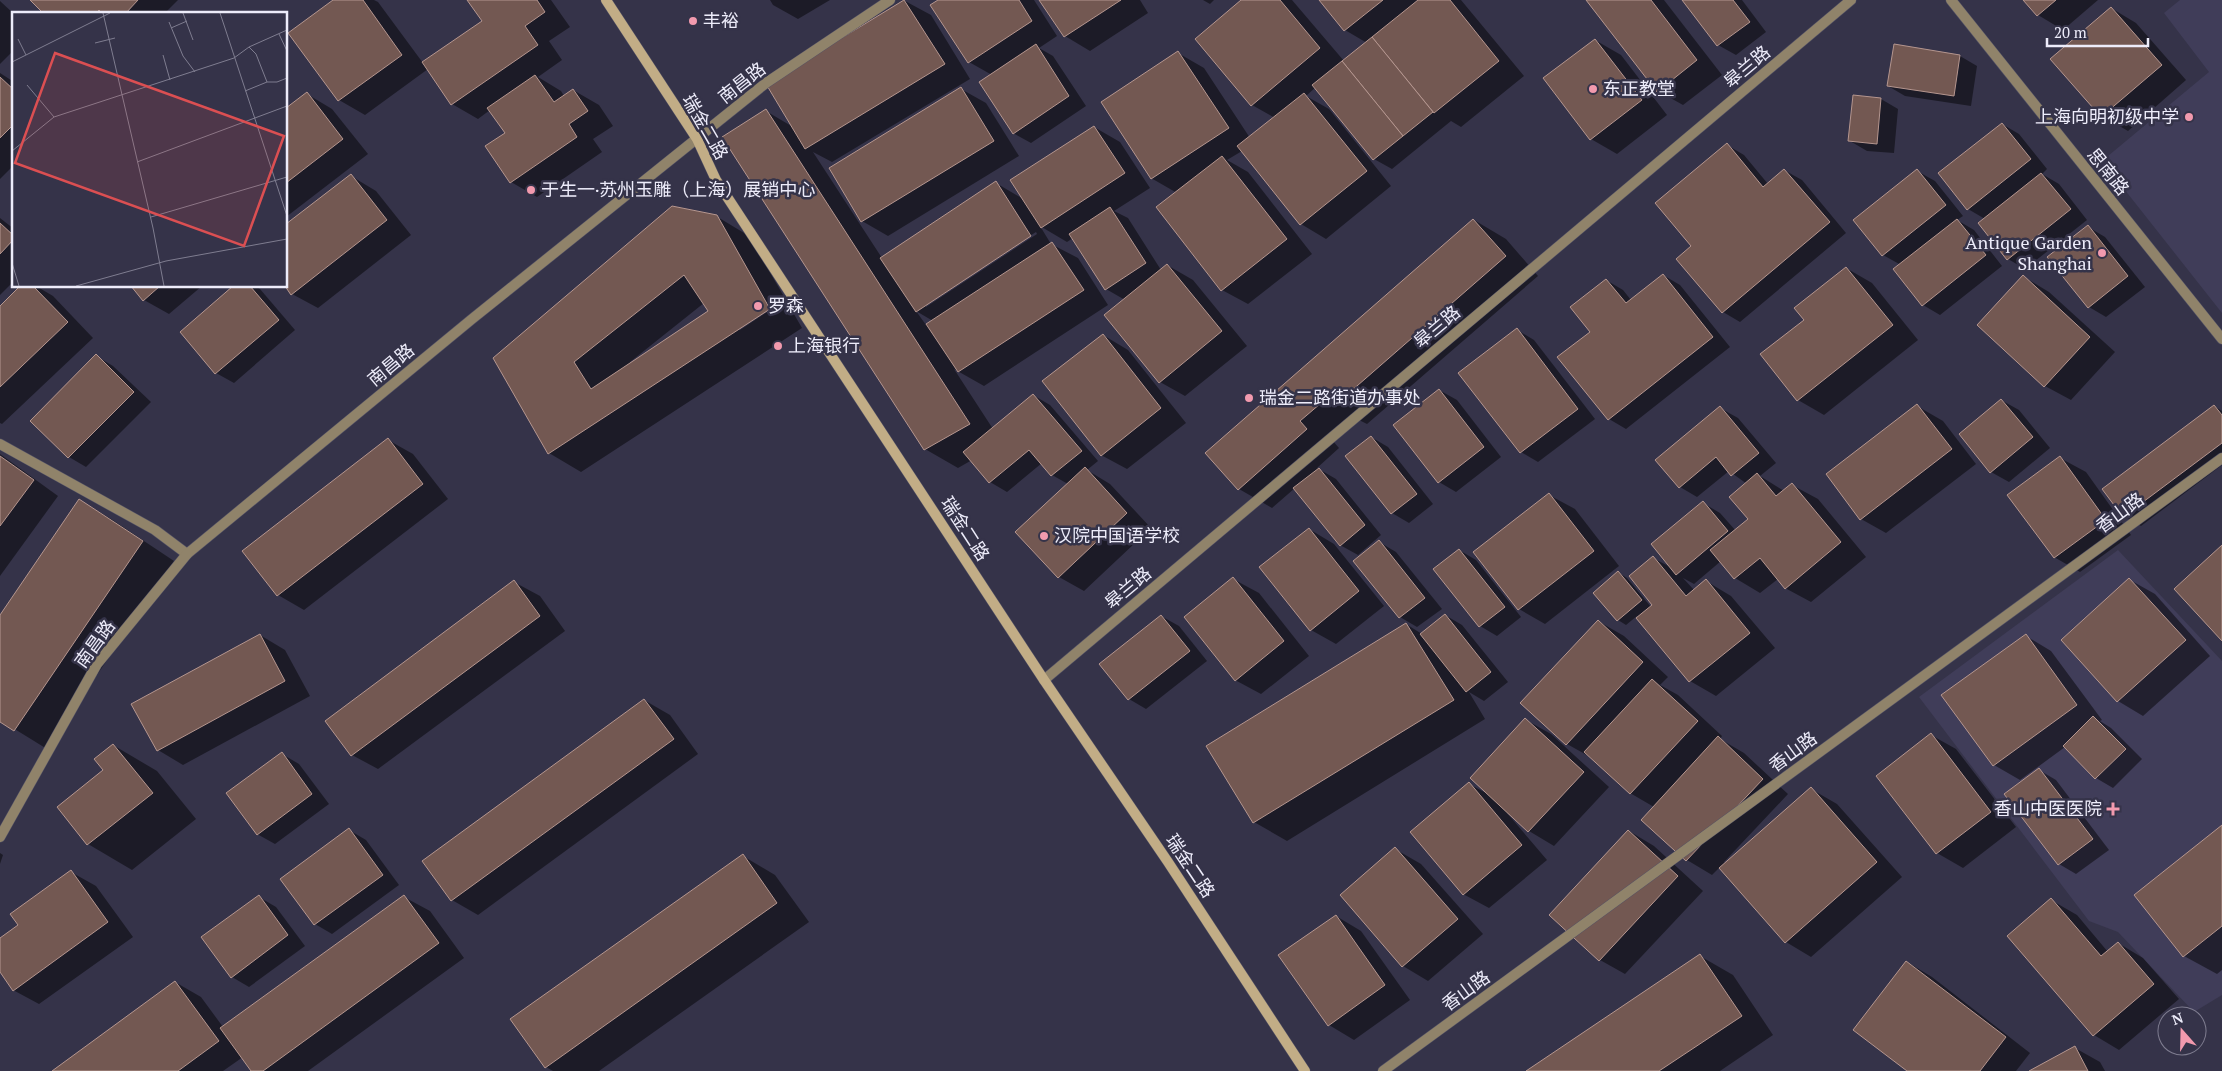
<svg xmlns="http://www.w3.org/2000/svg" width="2222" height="1071" font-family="'PT Serif','Noto Sans SC',serif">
<rect width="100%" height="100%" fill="#353349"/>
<!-- built -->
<g fill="#403d59">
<path d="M2180,0h42v313l-120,-152 107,-89 -45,-59z"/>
<path d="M2118,550l104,111v334l-28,17 -76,-80 -29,-11 -170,-224z"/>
</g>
<!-- shadow -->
<g fill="#0007" fill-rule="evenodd">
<path d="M31,0h147l-14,14h-118z"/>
<path d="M335,0h39l4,2 45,61 60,-42 -15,-21h83l19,27 -21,14 13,19 -24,17 23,14 3,5 9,-6 26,15 14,21 -20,13 9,13 -65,45 -26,-15 -5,-48 -16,-24 -12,9 -26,-15 -24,-35 -63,46 -26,-15z"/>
<path d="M770,0h60l-32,19 -25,-14z"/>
<path d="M940,0h94l23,36 -18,12 14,8 33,50 -55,37 -18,-10 -21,-58 -23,-13z"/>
<path d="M1041,0h99l8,13 -58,38 -25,-15z"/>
<path d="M1203,0h11l-4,4z"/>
<path d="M1243,0h49l52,61 23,-18 -22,-13 -25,-30h141l63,76 -63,51 -10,-6 -59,48 -18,-10 -58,-72 -10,9 23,13 62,77 -65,53 -25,-15 -59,-73 -15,9 21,12 64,82 -64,50 -26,-14 -45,-97 -26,-15 27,-125 26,15 46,70 25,-20 -23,-13z"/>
<path d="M1588,0h76l58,75 -39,30 -25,-14z"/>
<path d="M1683,0h59l24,32 -30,23 -18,-10z"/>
<path d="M2025,0h73l-35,30 -25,-15z"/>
<path d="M0,1l14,13v36l-14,14z"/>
<path d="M905,1l26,14 39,64 -138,83 -19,-10 69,106 114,-75 27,16 71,-72 26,15 30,46 -36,23 14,7 33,52 6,-5 26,15 54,66 -62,50 -25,-14 -35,-82 -19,-11 -33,-51 -6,4 -27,-16 11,18 27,14 30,47 -124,81 -30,-17 39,60 40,-34 17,10 48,56 -11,9 23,14 41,44 -67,63 -25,-14 9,-93 -16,-9 -10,-12 -35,29 -17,-10 -18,-22 -14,8 -33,-19 -159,-338 27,16 -25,-42zM1036,232l1,2 -111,73v-3zM916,311l17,10 -7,4z"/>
<path d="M2111,8l25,15 50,57 -58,51 -26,-15z"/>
<path d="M1595,40l26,15 46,60 -50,39 -26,-15 -46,-60z"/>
<path d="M1895,45l65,11 17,10 -6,40 -66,-10 -17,-10z"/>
<path d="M0,73l14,9v83l-14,14z"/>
<path d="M961,89l25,14 33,53 -131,80 -26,-15z"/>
<path d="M307,94l25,15 36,45 -82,63v-107z"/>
<path d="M1881,99l17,10 -4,44 -27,-2 -17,-10z"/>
<path d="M2002,124l17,10 28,35 -5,5 17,10 28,36 -62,49 -17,-10 -23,-40 -17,-10z"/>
<path d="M1727,145l17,10 24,29 16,-14 18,10 44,53 -106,89 -17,-10 -31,-66z"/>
<path d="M1917,171l18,10 28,35 -6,4 17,10 28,36 -62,49 -17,-10 -22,-40 -18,-10 -28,-35z"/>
<path d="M351,176l25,15 35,44 -93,73 -26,-14z"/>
<path d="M716,216l33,20 53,92 -221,144 -32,-19 -54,-95zM704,303l5,9 -78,52 -1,-2zM775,304l1,2 -36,24 -2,-2z"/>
<path d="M0,218l14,11v52l-14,14z"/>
<path d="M1474,220l32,19 32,37 -171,148 -10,-5 -25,21 7,8 -22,20 19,11 45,56 -23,20 -18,-10 -45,-57 -23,20 -33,-19z"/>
<path d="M2088,227l17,10 40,50 -39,30 -17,-10z"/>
<path d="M1846,268l26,15 46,57 -94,75 -26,-15 7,-80z"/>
<path d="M1663,275l17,10 50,62 -104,82 -17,-10 -17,-87 14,-52 17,10 8,10z"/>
<path d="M2024,277l25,15 66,60 -44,48 -26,-14z"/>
<path d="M22,286h14l17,10 40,42 -91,86 -2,-1v-116z"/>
<path d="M132,286h70l-33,28 -25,-14z"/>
<path d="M235,286h20l5,3 35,41 -61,53 -18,-10z"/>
<path d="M1517,330l17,10 61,79 -57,43 -17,-10z"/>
<path d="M1103,335l25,15 58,73 -59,46 -26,-14z"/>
<path d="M96,356l17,10 38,36 -65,65 -17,-10 -37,-36z"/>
<path d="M1439,390l18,10 44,57 -45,35 -17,-10z"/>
<path d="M2001,400l18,10 31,38 -41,34 -18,-10z"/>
<path d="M1917,406l26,15 33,43 -90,69 -25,-14z"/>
<path d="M2214,406l8,5v54l-81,61 -17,-10z"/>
<path d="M1720,408l18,10 38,45 -16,13 24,15 8,-6 26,14 48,58 -55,45 -26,-14 -7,-9 -18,14 -25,-15 -14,-17 -27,23 -11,-6 11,12 12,-9 25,15 44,52 -59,48 -26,-15 -53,-65 -11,9 -8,-5 1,-47 8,5 24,29 3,-2 -1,-47 19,10 31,-65 17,10 16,18 13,-11 -2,-36 -18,-13 -32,26 -17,-10z"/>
<path d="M1371,437l17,10 45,57 -24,19 -17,-10z"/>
<path d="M388,440l25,14 35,45 -144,111 -26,-15 -34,-44z"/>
<path d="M0,454l58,42 -58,80z"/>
<path d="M2060,458l26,14 45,63 -51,37 -26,-15z"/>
<path d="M1549,495l26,14 44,57 -74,58 -26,-15z"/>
<path d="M79,500l32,19 63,42 -127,188 -47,-29v-103z"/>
<path d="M1309,529l25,15 50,62 -48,38 -25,-14z"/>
<path d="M1379,542l17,10 46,57 -25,18 -17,-10 -45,-56z"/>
<path d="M1459,550l17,10 45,57 -24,19 -17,-10z"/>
<path d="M1233,579l26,14 50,63 -48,38 -26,-14z"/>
<path d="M2130,580l25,14 55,62 -67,60 -25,-15z"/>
<path d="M514,582l26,14 25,35 -187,138 -26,-14z"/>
<path d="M1445,615l17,10 46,57 -24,19 -15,-9 16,27 -198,122 -33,-19 152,-198 16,10z"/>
<path d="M1161,616l18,10 28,35 -61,48 -17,-10 -28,-35z"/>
<path d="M1598,621l26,15 44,41 -8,8 18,10 44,41 -2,3 24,14 44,41 -64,68 2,2 85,-75 26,15 65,73 -91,80 -25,-15 -66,-75 -8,8 -25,-15 -45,-40 12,-13 -24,-14 -38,-35 -25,-14z"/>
<path d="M260,635l25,15 25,46 -127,69 -25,-15z"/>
<path d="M2026,636l25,15 51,69 -2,1 11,7 31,31 -29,29 -17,-10 -31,-31 -45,33 -26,-15 -51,-69z"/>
<path d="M644,700l26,15 28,39 -220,161 -26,-15z"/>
<path d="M1526,720l25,14 58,53 -55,59 -25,-15 -21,-19 -1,1 40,47 -58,48 -26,-14 6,-110 19,10z"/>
<path d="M1931,735l25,14 60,78 -53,41 -26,-15z"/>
<path d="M113,745l44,26 39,48 -64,51 -44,-26 17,-74z"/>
<path d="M282,754l17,10 30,40 -54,40 -18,-10z"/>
<path d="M2039,770l17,10 53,70 -33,24 -17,-10z"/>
<path d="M2222,827v143l-5,4 -33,-18z"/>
<path d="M349,830l17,10 33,45 -67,49 -17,-10 -33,-45z"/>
<path d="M1629,831l25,15 49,45 -78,83 -25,-14z"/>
<path d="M1395,849l26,15 62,70 -55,47 -25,-15z"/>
<path d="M0,853l3,2 -3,9z"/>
<path d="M743,856l32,19 34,47 -210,149h-46l-7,-4z"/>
<path d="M71,872l25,14 37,51 -94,67 -26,-14 -13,-20v-30l20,-15z"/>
<path d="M259,897l17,10 29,39 -56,41 -17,-10z"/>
<path d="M404,897l26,14 34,47 -156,113h-55l-10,-14 -20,14h-169l121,-89 26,15 22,30z"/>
<path d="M2051,900l26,15 31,37 10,-9 25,15 36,41 -60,51 -25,-15z"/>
<path d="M1336,916l25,15 49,69 -56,40 -25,-15z"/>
<path d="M1700,956l33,19 40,60 -53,36h-191z"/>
<path d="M1907,962l25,15 98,76 -14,18h-107z"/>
<path d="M2075,1048l25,14 5,9h-74z"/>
</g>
<!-- building -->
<g fill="#735852" stroke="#b5968f" fill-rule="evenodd">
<path d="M30,0h108l-13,14h-22l-4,-4 -4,4h-51z"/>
<path d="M333,0h30l39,55 -64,46 -50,-68z"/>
<path d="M467,0h70l8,12 -20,14 13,19 -87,60 -29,-43 60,-41z"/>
<path d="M904,0l41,64 -140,85 -39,-65z"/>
<path d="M938,0h81l13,21 -64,42 -38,-58z"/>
<path d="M1039,0h82l-57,37z"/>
<path d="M1241,0h39l40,48 -69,58 -56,-67z"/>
<path d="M1319,0h64l-39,31z"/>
<path d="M1418,0h32l49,61 -65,52 -62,-76z"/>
<path d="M1586,0h65l46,60 -40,32z"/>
<path d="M1682,0h51l17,22 -33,24z"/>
<path d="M2023,0h33l-19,16z"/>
<path d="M2111,7l51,58 -61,52 -51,-58z"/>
<path d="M1372,37l61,75 -30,24 -61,-75z"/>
<path d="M1595,39l47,61 -52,40 -47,-62z"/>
<path d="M1036,44l33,52 -56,38 -34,-52z"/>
<path d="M1894,44l66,11 -6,41 -67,-10z"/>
<path d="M1178,51l51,77 -78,51 -50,-77z"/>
<path d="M1342,61l61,75 -30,24 -61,-75z"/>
<path d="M535,75l19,27 19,-13 15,22 -19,13 8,13 -67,46 -25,-37 20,-13 -18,-25z"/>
<path d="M0,77l14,13v34l-14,14z"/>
<path d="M961,87l33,54 -133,81 -32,-54z"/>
<path d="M307,92l36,47 -57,44v-75z"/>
<path d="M1304,93l63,78 -67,54 -63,-79z"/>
<path d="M1853,95l28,3 -4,46 -29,-3z"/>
<path d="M766,109l204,315 -46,26 -202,-313z"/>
<path d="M2002,123l29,36 -64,51 -29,-37z"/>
<path d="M1094,126l31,47 -84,55 -31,-48z"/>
<path d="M1727,143l36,44 21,-18 46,53 -108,91 -46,-54 15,-13 -36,-43z"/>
<path d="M1222,156l65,83 -66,52 -65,-84z"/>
<path d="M1917,169l29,36 -64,51 -29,-36z"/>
<path d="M2041,173l30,36 -64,51 -29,-37z"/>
<path d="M351,174l36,46 -96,75 -6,-9 1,-62z"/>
<path d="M996,181l35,55 -115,76 -36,-54z"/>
<path d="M672,206l45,9 53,94 -222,145 -55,-96zM684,275l24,36 -117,78 -17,-27z"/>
<path d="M1110,207l36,56 -41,27 -36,-56z"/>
<path d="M1473,219l33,37 -172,150 -7,-8 -27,23 7,8 -69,61 -33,-37z"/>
<path d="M1957,219l29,36 -64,51 -29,-37z"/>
<path d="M0,223l14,13v3l-14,15z"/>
<path d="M2088,225l40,51 -40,32 -41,-51z"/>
<path d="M1052,242l32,48 -126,82 -32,-48z"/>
<path d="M1167,264l55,67 -63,52 -55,-68z"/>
<path d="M1846,267l47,58 -96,76 -37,-47 44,-34 -10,-12z"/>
<path d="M1663,274l50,63 -105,83 -51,-63 33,-25 -20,-25 36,-28 20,24z"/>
<path d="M2023,275l67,62 -46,50 -67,-62z"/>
<path d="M20,286h13l35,36 -68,65v-81z"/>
<path d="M131,286h29l-17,15z"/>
<path d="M233,286h17l29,34 -64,54 -35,-42z"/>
<path d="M1517,328l61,81 -58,44 -62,-80z"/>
<path d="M1103,334l58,74 -60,48 -59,-75z"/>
<path d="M96,354l38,38 -66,66 -38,-37z"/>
<path d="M1439,389l45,58 -46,36 -45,-58z"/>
<path d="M1033,394l49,57 -31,25 -22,-26 -40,33 -26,-31z"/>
<path d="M2001,399l32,38 -43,36 -31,-39z"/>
<path d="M1917,404l35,45 -92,71 -34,-46z"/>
<path d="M2214,405l8,10v28l-99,74 -21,-28z"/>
<path d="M1720,406l39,47 -28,23 -15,-19 -37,31 -24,-28z"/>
<path d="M1371,436l46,58 -26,20 -46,-58z"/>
<path d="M388,438l35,46 -146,112 -35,-45z"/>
<path d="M0,456l34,24 -34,46z"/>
<path d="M2060,456l46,64 -52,38 -47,-63z"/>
<path d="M1085,467l42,46 -69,65 -43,-46z"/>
<path d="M1319,468l46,57 -25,21 -47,-58z"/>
<path d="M1757,473l19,23 16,-13 49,59 -56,47 -25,-31 -26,21 -24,-29 38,-31 -19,-22z"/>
<path d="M1549,493l45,58 -76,59 -45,-58z"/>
<path d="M79,499l64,42 -129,190 -14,-9v-107z"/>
<path d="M1703,501l25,30 -52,44 -25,-31z"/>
<path d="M1309,528l50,63 -49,40 -51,-64z"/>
<path d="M1379,540l46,58 -26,20 -46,-57z"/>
<path d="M2222,545v96l-48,-52z"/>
<path d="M1459,549l46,58 -26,20 -46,-58z"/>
<path d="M1653,556l33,40 20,-17 44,54 -61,49 -53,-64 16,-13 -23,-29z"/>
<path d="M1618,571l24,29 -25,21 -24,-28z"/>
<path d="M1233,577l51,64 -49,40 -51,-64z"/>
<path d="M2129,578l57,62 -69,62 -56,-62z"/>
<path d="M514,580l26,36 -189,140 -26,-35z"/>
<path d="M1445,614l46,58 -25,20 -46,-58z"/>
<path d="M1161,615l29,36 -62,49 -29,-36z"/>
<path d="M1598,620l45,42 -77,83 -46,-42z"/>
<path d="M1406,623l48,77 -201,123 -47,-77z"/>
<path d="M260,634l25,47 -128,70 -26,-47z"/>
<path d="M2026,634l51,71 -84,61 -52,-71z"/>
<path d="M1652,679l46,42 -68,73 -46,-42z"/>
<path d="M644,699l30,40 -223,162 -29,-40z"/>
<path d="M2093,716l33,33 -31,30 -32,-33z"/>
<path d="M1525,718l59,54 -56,60 -58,-54z"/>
<path d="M1931,733l60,79 -55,42 -60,-78z"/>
<path d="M1718,736l45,43 -77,82 -45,-41z"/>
<path d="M113,744l40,49 -66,52 -30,-38 46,-37 -9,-11z"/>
<path d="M282,752l30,42 -55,41 -31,-42z"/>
<path d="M2039,768l54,71 -35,26 -54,-71z"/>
<path d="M1469,782l53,63 -59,50 -53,-63z"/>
<path d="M1811,787l66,75 -92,81 -66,-75z"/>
<path d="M2222,825v101l-39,31 -49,-62z"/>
<path d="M349,828l34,47 -69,50 -34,-46z"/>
<path d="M1628,830l50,46 -79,85 -50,-46z"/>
<path d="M1395,847l63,72 -56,48 -62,-72z"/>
<path d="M743,854l34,49 -232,165 -35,-49z"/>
<path d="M71,870l37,52 -95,69 -13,-19v-34l18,-13 -8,-11z"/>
<path d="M259,895l29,40 -57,43 -30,-41z"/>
<path d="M404,895l35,48 -176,128h-12l-31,-43z"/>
<path d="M2051,898l50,58 17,-14 36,42 -61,52 -86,-100z"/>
<path d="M1336,915l49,70 -57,41 -50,-71z"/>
<path d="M1700,954l42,62 -83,55h-133z"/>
<path d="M1906,961l100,76 -26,34h-73l-54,-41z"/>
<path d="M175,981l44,60 -41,30h-126z"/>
<path d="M2075,1046l13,25h-59z"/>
</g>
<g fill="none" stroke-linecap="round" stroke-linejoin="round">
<!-- service casing -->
<g stroke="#525165" stroke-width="11">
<path id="service" d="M0,444l155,86 32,24"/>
</g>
<!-- minor casing -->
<g stroke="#525165" stroke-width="11">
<g id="minor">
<path d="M1951,0l271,339"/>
<path d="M1044,680l807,-680"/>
<path d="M0,837l97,-173 90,-110 285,-235 294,-236 124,-83"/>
<path d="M1383,1071l839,-613"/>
</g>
</g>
<!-- secondary casing -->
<g stroke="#525165" stroke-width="11">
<path id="secondary" d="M606,0l91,139 19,41 328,500 124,182 137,209"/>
</g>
<!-- service -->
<use href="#service" stroke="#90836a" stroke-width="10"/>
<!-- minor -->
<use href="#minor" stroke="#90836a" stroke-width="10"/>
<!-- secondary -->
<use href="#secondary" stroke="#c2ad86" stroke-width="10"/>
</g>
<!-- markers -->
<g fill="#f29aae" stroke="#353349" stroke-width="2">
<circle cx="693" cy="21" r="5"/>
<circle cx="1593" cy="89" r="5"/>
<circle cx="2189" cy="117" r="5"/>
<circle cx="531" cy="190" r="5"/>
<circle cx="2102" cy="253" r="5"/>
<circle cx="758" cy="306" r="5"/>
<circle cx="778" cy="346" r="5"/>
<circle cx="1249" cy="398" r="5"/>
<circle cx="1044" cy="536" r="5"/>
<path d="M2110.5 801.5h5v5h5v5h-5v5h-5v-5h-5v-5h5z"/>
</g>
<g text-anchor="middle" stroke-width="5" stroke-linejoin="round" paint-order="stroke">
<!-- poi labels -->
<g font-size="18" fill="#edecfa" stroke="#353349" text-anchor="start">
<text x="703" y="27">丰裕</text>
<text x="1603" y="95">东正教堂</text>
<text x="2179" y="123" text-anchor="end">上海向明初级中学</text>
<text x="541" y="196">于生一·苏州玉雕（上海）展销中心</text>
<text x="2092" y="249" text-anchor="end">Antique Garden<tspan x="2092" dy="21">Shanghai</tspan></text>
<text x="768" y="312">罗森</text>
<text x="788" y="352">上海银行</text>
<text x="1259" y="404">瑞金二路街道办事处</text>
<text x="1054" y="542">汉院中国语学校</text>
<text x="2102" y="815" text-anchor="end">香山中医医院</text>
</g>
<!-- street labels -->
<g font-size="18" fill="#edecfa" stroke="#353349">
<text transform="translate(1747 67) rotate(-40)" y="6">皋兰路</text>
<text transform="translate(742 83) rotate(-38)" y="6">南昌路</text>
<text transform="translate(705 127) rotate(60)" y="6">瑞金二路</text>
<text transform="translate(2108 172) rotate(51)" y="6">思南路</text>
<text transform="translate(1437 327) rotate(-40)" y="6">皋兰路</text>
<text transform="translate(391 365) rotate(-40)" y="6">南昌路</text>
<text transform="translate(2120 513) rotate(-36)" y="6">香山路</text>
<text transform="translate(965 529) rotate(57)" y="6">瑞金二路</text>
<text transform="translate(1128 588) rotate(-40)" y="6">皋兰路</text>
<text transform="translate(95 644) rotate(-54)" y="6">南昌路</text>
<text transform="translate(1793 752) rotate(-36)" y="6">香山路</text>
<text transform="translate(1190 866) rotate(56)" y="6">瑞金二路</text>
<text transform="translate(1466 991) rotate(-36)" y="6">香山路</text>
</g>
</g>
<!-- overview -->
<g transform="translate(12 12)">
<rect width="275" height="275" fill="#353349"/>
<path fill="none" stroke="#7f7d90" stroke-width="1" d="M91,1l50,215 11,58M171,1l10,27M208,1l67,203M157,10l14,34 12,16M159,16l16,-7M267,22l8,17M6,27l8,16M83,31l20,-5M151,43l7,25M0,50l98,-49M255,70h10l10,-4M15,73l27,32M233,79l22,-9 -11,-28 -7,-7M0,139l42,-34 180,-59 15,-11 38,-17M125,150l150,-56M139,205l136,-40M0,251l7,23M64,274l90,-25 121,-22"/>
<path fill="#db4f52" fill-opacity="0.15" stroke="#db4f52" stroke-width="2.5" d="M43,41l229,83 -40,110 -229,-83z"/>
<rect width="275" height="275" fill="none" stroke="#edecfa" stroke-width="2.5"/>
</g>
<!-- north arrow -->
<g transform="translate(2182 1031) rotate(340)"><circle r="24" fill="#353349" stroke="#7f7d90"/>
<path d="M0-4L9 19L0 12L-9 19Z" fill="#f29aae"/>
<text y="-8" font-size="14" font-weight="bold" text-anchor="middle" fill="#edecfa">N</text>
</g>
<!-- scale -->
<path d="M2047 38v8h101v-8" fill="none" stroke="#edecfa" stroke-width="2.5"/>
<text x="2054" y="38" font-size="15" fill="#edecfa" stroke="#353349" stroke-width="4" paint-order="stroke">20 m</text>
</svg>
